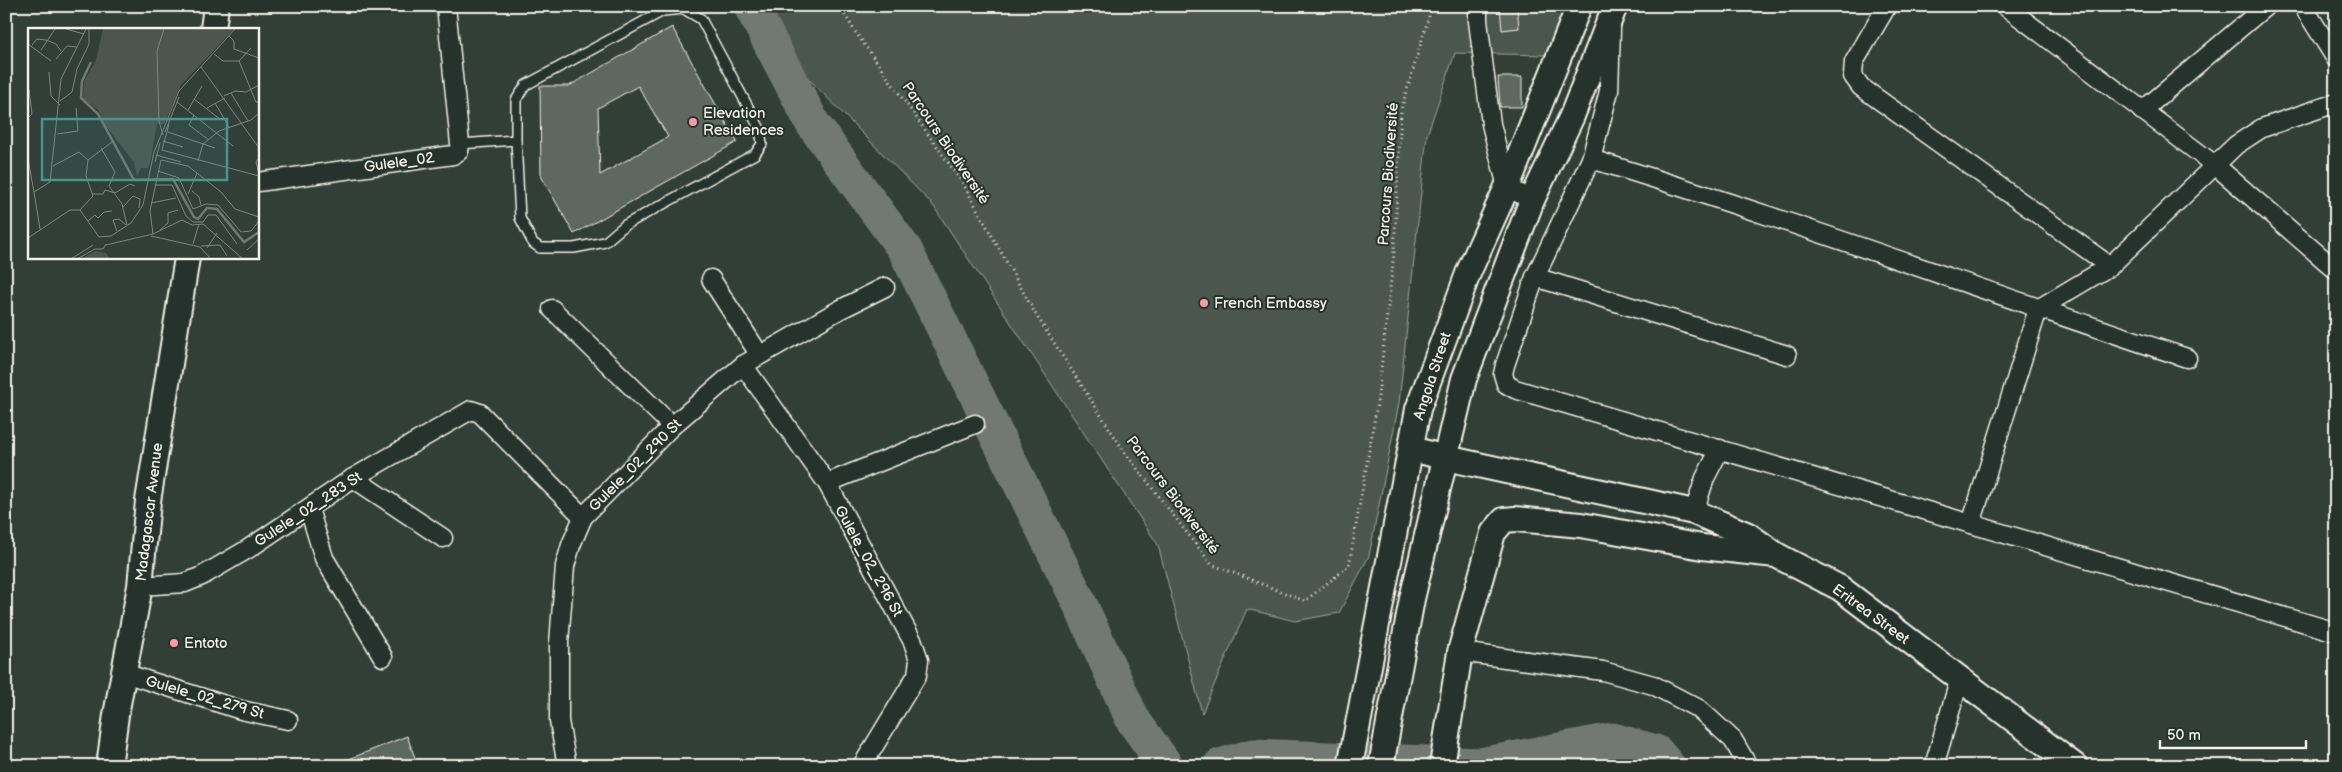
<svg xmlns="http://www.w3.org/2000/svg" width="2342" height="772" font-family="'Balsamiq Sans',sans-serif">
<rect width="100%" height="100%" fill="#323e38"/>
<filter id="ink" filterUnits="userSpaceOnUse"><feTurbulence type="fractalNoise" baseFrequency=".02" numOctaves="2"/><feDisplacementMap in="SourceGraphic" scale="10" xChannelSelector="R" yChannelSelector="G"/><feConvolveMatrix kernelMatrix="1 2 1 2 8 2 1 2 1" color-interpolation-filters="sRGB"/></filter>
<g filter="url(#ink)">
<!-- green -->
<path fill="#4c564f" stroke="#a0a49c" d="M771,6h803l-14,37 -14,12 -91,-2 -28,82 -28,268 -30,153 -30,57 -44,8 -48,-12 -45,104 -44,-168 -226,-341 -133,-135z"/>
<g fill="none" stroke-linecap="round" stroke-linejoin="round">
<!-- river -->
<g stroke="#727972" stroke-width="35">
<path d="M751,6l62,118 92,126 174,352 54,118 33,46"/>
<path d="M1220,766l33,-10 227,9 133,-25 43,12 12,14"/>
</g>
</g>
<!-- building -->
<g fill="#5f6861" stroke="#f4f1e8" fill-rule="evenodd">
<path d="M1500,6h17l2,22 -17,2z"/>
<path d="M672,27l65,115 -163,92 -33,-58 -1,-90h29zM638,86l30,51 -68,38 -2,-67z"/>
<path d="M1498,77h24v30h-22z"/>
<path d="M407,736l11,30h-84v-1z"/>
</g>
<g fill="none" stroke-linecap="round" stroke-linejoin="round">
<!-- service casing -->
<g stroke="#f4f1e8" stroke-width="12">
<path id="service" d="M460,144l56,-4 4,78 13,25 7,5h34l31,-6 20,-17 130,-71 7,-10 -2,-15 -59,-110 -17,-10 -21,2 -137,74 -10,15v40"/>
</g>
<!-- minor casing -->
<g stroke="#f4f1e8" stroke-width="21">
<g id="minor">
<path d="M1478,6v15l13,103 16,63 25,13"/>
<path d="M1887,6l-33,56 -1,14 8,11 249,179"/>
<path d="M2005,6l211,160 120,104"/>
<path d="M2303,6l33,53"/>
<path d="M1611,29l-2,62 -18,68 -56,118 -30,88 -2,9 3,10 9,5 821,243"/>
<path d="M2142,111l124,-105"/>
<path d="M1591,159c201,61 397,134 596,199"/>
<path d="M258,182l195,-27 6,-4 1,-7 -14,-138"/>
<path d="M1535,277l252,78"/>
<path d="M711,279l48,75"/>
<path d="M552,309l120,117"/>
<path d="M743,365l84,118 86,159 6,18 -2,15 -55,91"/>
<path d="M353,478l90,60"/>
<path d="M827,483l148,-59"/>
<path d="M309,509l15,49 59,99"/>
<path d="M1694,512l11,-34 15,-29"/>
<path d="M1971,524l67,-215 72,-43 126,-121 26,-17 74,-25"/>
<path d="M140,586l45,-3 17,-7 46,-27 105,-71 118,-68 9,3 103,104"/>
<path d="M1460,652l143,19 50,14 46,24 34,31 15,26"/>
<path d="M124,673l117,37 47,10"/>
<path d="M567,766l-8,-45v-78l6,-77 6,-21 12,-28 89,-91 71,-61 96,-55 46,-23"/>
<path d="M1934,766l26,-88"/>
</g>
</g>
<!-- secondary casing -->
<g stroke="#f4f1e8" stroke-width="28">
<g id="secondary">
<path d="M213,29l3,-23"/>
<path d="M1412,449l34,9 248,54 54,23 27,19"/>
<path d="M109,766l7,-51 24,-129 8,-85 39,-243"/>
<path d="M1350,766l68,-357 51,-138 38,-84 72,-181"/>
<path d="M1381,766l31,-167 52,-220 68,-179 40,-84 43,-110"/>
<path d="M1442,766l18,-114 33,-119 11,-13 11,-1 66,6 121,22 74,8 64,33 235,178"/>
</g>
</g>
<!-- path -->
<path stroke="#f4f1e8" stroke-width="3" stroke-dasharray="1 4" stroke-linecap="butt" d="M840,6l14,24 108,152 74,133 90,139 85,110 94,37 44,-35 28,-161 17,-152 7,-143 31,-104"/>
<!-- service -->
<use href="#service" stroke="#26332d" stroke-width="9"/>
<!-- minor -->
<use href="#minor" stroke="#26332d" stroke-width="18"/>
<!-- secondary -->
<use href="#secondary" stroke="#26332d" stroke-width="24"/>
</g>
</g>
<!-- markers -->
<g fill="#ff9aa2" stroke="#26332d" stroke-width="2">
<circle cx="693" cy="122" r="5"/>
<circle cx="1204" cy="303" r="5"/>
<circle cx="174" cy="643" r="5"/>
</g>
<g text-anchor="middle" stroke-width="4" stroke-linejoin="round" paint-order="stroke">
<!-- poi labels -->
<g font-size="15" fill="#f4f1e8" stroke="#26332d" text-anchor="start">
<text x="703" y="118">Elevation<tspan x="703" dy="17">Residences</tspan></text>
<text x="1214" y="308">French Embassy</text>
<text x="184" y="648">Entoto</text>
</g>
<!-- street labels -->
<g font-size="15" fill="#f4f1e8" stroke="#26332d">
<text transform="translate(946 143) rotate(56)" y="5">Parcours Biodiversité</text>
<text transform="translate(399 162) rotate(-8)" y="5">Gulele_02</text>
<text transform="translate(1388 174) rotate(-86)" y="5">Parcours Biodiversité</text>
<text transform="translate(1432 376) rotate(-72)" y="5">Angola Street</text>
<text transform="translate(635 465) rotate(-45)" y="5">Gulele_02_290 St</text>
<text transform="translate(1173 495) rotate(53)" y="5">Parcours Biodiversité</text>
<text transform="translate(308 509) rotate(-33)" y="5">Gulele_02_283 St</text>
<text transform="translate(149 512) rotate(-83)" y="5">Madagascar Avenue</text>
<text transform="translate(869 561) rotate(61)" y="5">Gulele_02_296 St</text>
<text transform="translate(1871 614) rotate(36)" y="5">Eritrea Street</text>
<text transform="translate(205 697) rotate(16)" y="5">Gulele_02_279 St</text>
</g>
</g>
<!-- overview -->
<g transform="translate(28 28)">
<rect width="231" height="231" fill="#323e38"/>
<path d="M75,1h131l-53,56 -17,39h-7l-7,39 -2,5h-7l-4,8 -3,-14 -29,-37 -7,-15 -15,-11 1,-18 12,-21zM67,223l11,2 4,6h-29z" fill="#4c564f"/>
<path fill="none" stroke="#727972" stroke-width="2.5" d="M63,34l-9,19 -1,17 17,16 36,66 39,-1 21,38 4,2 9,-11 10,1 27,33 15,-10"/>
<path fill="none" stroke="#80867e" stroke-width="1" d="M38,1l18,5M201,8l5,5v8l25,9M0,16l23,17M4,17l5,-6 9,1 10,4 5,7M13,22l14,-21M186,26l9,7h16l12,-13M28,31l11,-13 10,1M211,33l17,41h3M173,39l58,81M21,44l2,24 9,9M203,65l17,28M196,68l11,-5 11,1 13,-7M166,71l27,21M32,73l12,-9 5,-23 12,-25v-15M149,74l56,44M187,75l14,24M179,80l18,-10M160,82l14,-24M166,87l-5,10 20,15M0,90l4,-4 -3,-25M141,96l-7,26 97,26M137,104l14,-35M140,104l47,16M29,106l21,-3 -2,-23M135,107l-4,-14 -2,-70 7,-22M135,113l20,6M73,120l14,24 -6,14 13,18 5,21M128,127l25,7M0,131l6,33M170,133l5,-17 16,-13 32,-11 8,-7M127,134l5,-19M25,138l26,-14 9,8M130,143l21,7 14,31 13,-5 12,1 23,27 10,-1 8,-10M231,147l-3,-13 3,-4M127,157h17l14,31 7,6h10l5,-7h8l21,29M164,163l7,6 2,8M87,165l15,-9 5,2M64,166h11l2,-4 10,3M160,166l9,-21M123,175l25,-5M95,179l10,-11 7,3 -1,9M52,182l13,-14 -7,-20 2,-16 24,-18M60,193l7,-6 3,3 6,-6 8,-1M12,201l-6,-37 16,-10 11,-103 25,-50M132,202l8,-7v-10l10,-3M89,203l-4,-11 6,-1 7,6M125,206l29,-14 10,5 11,-1 40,35M123,208l49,11 11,12M0,210l42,-28h10l19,27 12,-1 20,-13 12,-18 11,-53 25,-61 56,-62M165,216l6,-20M78,217l47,-11 -3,-23 11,-51 27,6 33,26 14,17 24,8M173,218l19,-1 7,11M179,220l10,-15M219,222l12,-11M43,231l22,-14M49,231l18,-10h8l3,-5"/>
<path fill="#48958c" fill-opacity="0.15" stroke="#48958c" stroke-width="2.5" d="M14,91h185v61h-185z"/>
<rect width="231" height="231" fill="none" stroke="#f4f1e8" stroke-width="2.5"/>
</g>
<!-- margin -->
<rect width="2342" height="772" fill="none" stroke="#26332d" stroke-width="25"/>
<rect x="12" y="12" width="2317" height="747" fill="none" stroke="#f4f1e8" stroke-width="2" filter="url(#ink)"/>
<!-- scale -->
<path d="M2160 740v8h146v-8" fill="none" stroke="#f4f1e8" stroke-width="2.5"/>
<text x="2167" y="740" font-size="15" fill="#f4f1e8" stroke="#26332d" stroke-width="4" paint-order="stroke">50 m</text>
</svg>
